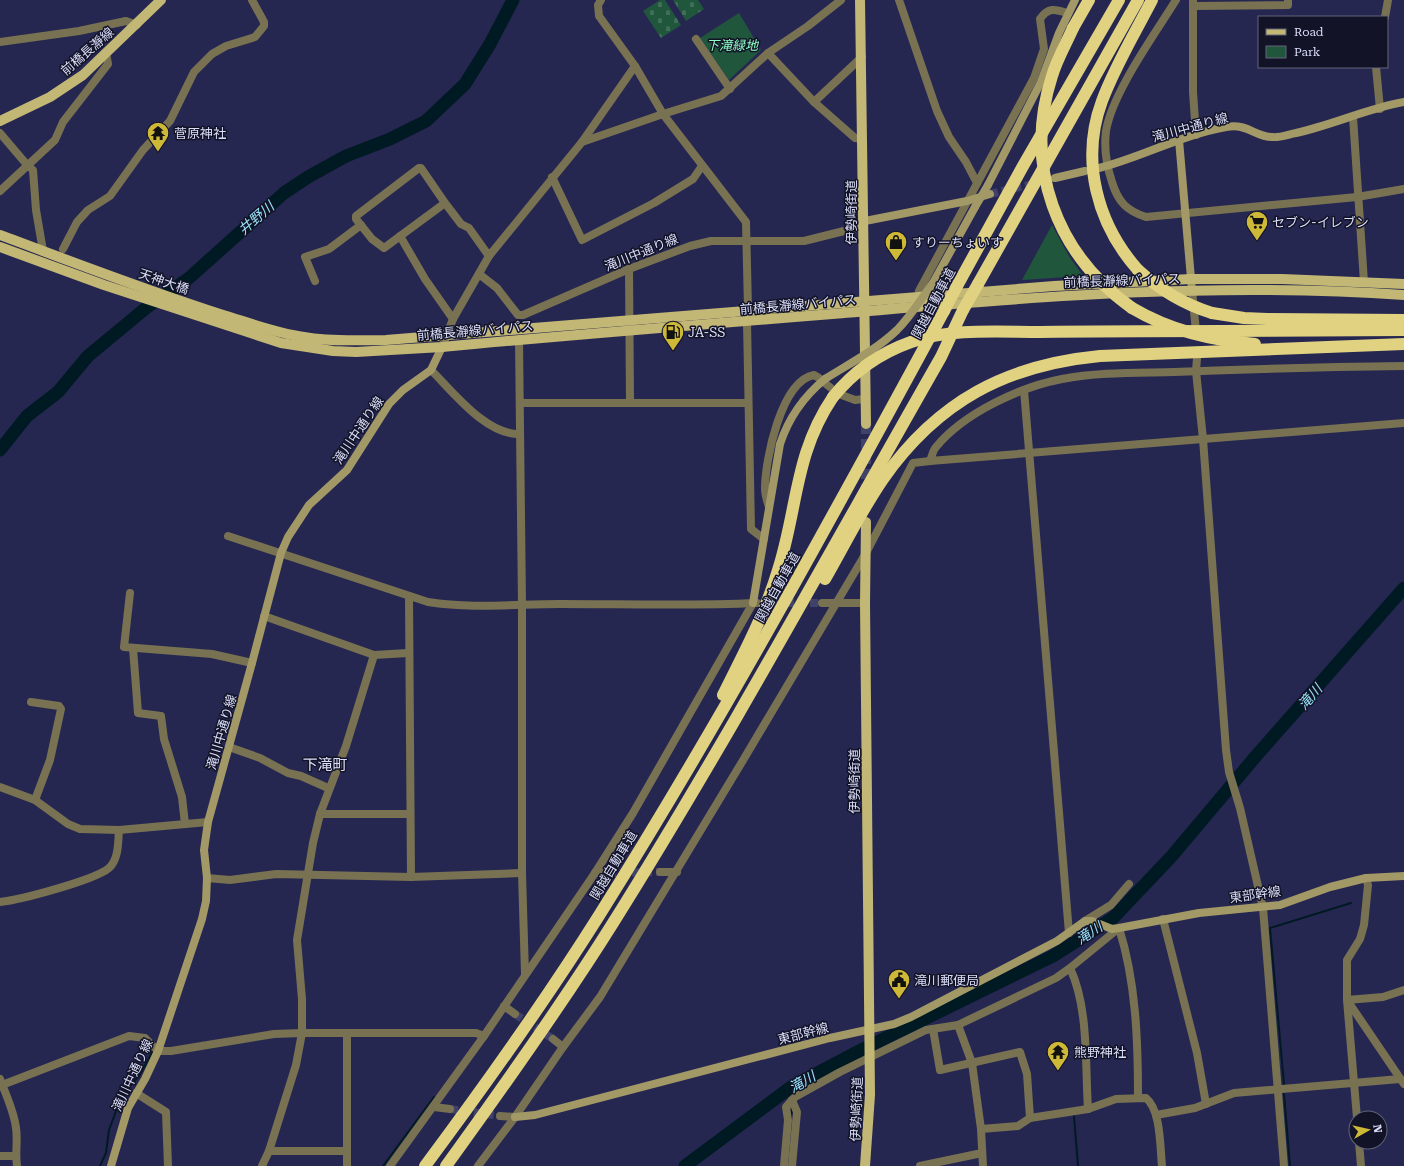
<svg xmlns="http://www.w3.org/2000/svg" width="1404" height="1166" font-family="'Roboto Serif','Noto Sans JP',serif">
<defs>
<pattern id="cemetery-stones" width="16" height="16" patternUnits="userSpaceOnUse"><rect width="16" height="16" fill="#20563c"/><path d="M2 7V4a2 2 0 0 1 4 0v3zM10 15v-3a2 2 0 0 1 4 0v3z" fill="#406e59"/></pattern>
</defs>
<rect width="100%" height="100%" fill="#262751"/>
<!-- cemetery -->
<g fill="url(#cemetery-stones)">
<path d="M660,0h5l16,25 -20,13 -18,-27z"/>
<path d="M673,0h25l6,9 -18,12z"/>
</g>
<!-- park -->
<g fill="#20563c">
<path d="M739,13l22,37 -32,30 -29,-42z"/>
<path d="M1052,225l17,31 14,20 -61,4z"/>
</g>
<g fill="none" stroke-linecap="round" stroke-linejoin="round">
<!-- stream -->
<g stroke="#001a23" stroke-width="2">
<path d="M1284,1084l-14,-156 81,-25"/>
<path d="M795,1094l2,-10"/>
<path d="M1284,1094l6,72"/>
<path d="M1074,1116l4,50"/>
<path d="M791,1120l1,-12"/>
<path d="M100,1166l6,-13 3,-23 13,-35 17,-19 14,-25"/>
<path d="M383,1166l51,-69"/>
</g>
<!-- river -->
<g stroke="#001a23" stroke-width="13">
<path d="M0,450l27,-34 31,-24 30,-36 58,-48 43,-30 95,-85 24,-16 38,-21 44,-17 36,-18 39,-37 25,-40 23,-44"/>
<path d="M685,1166l106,-79 70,-37 192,-94 60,-38 58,-61 85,-101 148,-168"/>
</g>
<!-- street-tunnel -->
<g stroke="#41426a" stroke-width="8" stroke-dasharray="8 4" stroke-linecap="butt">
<path d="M762,603h60"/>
<path d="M608,873l52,-1"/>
<path d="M515,1014l38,25"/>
<path d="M450,1109l50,7"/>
</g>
<!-- secondary-tunnel -->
<path stroke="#41426a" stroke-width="8" stroke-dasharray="8 4" stroke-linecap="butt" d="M990,194l47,-11"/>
<!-- primary-tunnel -->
<path stroke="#41426a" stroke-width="10" stroke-dasharray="10 5" stroke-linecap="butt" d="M866,424v66"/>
<!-- street -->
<g stroke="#787253" stroke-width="8">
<path d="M601,0l-3,5 1,11 36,50 28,48 83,108 2,87"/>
<path d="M899,0l38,111 12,26 17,25 11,21"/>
<path d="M1176,0c-21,34 -64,93 -70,131 -2,16 1,36 6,51 6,20 15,29 34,35l211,-20 47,-8"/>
<path d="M1193,0v92l3,43"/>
<path d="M1194,6l94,-1v-5"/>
<path d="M1385,17l3,-17"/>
<path d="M696,39l34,50"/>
<path d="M0,42l79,-11 47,-10 11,4"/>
<path d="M768,53l46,49 41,36 7,1"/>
<path d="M1376,67l4,42"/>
<path d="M814,102l48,-45"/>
<path d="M1353,117l11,165"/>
<path d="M0,133l28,33 5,4 3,40 7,41"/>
<path d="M582,142l53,-76"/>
<path d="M552,177l30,63 72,-37 39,-24 9,-13"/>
<path d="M0,191l55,-51 8,-18 45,-58 -2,-11"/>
<path d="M445,203l-61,45 -12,-9 -16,-20v-3l63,-48h2l24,35 16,21 8,4 20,28"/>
<path d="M400,236l25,43 28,40"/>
<path d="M63,249l14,-27 11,-12 22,-14 33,-46 27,-29 24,-49 18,-18 14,-8 29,-9 9,-11v-4l-12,-22"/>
<path d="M629,269l1,133"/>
<path d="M479,274l18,14 21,27h5l106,-46 61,-23 21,-5h93l60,-15"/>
<path d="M315,281l-10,-24 24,-8 32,-24"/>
<path d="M1192,290l4,42"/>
<path d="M919,291l115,-213 10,-29 -4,-30c8,-12 15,-10 27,-6"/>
<path d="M747,321l4,208 13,10"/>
<path d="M519,340l3,264v269l3,101"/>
<path d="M442,347l11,-28 36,-63 93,-114 81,-28 58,-18 47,-43 40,-27 33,-26"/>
<path d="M1197,358l-1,13 7,68 23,311 3,22 11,36 23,100 21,258"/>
<path d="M431,370c23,23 55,65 89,64"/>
<path d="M826,384l5,4"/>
<path d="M1024,390l45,543"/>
<path d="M839,394l16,6 10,-1"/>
<path d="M520,403h228"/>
<path d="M930,461c2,-5 3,-11 6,-14 28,-34 84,-60 126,-68 37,-7 75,-6 112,-7 77,-3 153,-5 230,-6"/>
<path d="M769,507c-2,-6 -4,-12 -4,-18 0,-29 16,-108 49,-114l5,3"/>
<path d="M228,536l200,66c44,7 88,2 133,2 65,0 131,2 196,-1"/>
<path d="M130,593l-6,54 88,7 40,9"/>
<path d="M409,596l2,281"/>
<path d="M822,603h43"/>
<path d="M264,616l110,39 34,-2"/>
<path d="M133,648l5,65 23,3 3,23 18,58 3,27"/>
<path d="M31,702l28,4 2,3 -11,51 -15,40"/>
<path d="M229,747l31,11 28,15 13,3 27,12"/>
<path d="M0,787l35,13 33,24 12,5 39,1 89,-8"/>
<path d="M320,814h90"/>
<path d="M660,872h17"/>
<path d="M595,873h13"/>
<path d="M207,878l23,2 46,-6 135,3 111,-4"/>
<path d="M0,902c19,-2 101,-23 111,-36 8,-10 7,-25 8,-36"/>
<path d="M1163,919l34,134 9,51"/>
<path d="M1085,921l26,-16 18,-21"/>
<path d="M1070,968c19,40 15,97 18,141"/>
<path d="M1404,990l-21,7 -36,3 57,84"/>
<path d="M504,1006l11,8"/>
<path d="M958,1025l14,38 9,66 2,37"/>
<path d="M933,1029l7,41 80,-18 7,22 3,44"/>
<path d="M347,1033v133"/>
<path d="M553,1039l10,8"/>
<path d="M0,1079c6,16 14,32 16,49 2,12 -1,25 1,38"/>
<path d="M2,1085l127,-49 16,2 13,13h13l103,-17 28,-1h174l8,3"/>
<path d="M136,1093l30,19 2,54"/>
<path d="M792,1100l5,12 -5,54"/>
<path d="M434,1107l16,2"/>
<path d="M1156,1115l39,-7 39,-15 166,-14"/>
<path d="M500,1116l15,1"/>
<path d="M1357,1118l-10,-118v-40l13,-21 4,-14 4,-40 -2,-7"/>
<path d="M981,1129l37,-3 12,-8 58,-9 28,-10 30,-1c15,12 14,49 16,68"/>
<path d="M1359,1142l2,24"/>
<path d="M269,1151h78"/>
<path d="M0,1156h15"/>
<path d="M262,1166l7,-15 27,-86 6,-32v-34l-5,-59 16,-97 7,-29 26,-68 28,-91"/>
<path d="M390,1166l94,-130 111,-163 38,-60 120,-210"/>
<path d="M478,1166l37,-49 48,-70 37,-50 142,-235 124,-209 47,-90 17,-2 474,-38"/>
<path d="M784,1166l4,-46 -2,-13 9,-10 45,-25 86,-42 32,-5 98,-47 14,-10 49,-40c17,54 19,112 19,169"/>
<path d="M920,1166l62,-13"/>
</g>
<!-- secondary -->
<g stroke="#a29966" stroke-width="8">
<path d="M1179,140l13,150"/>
<path d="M1099,168c43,-11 82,-33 127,-41 22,-4 29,10 46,10 8,1 17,-3 24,-4 36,-8 73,-25 108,-31"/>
<path d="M1055,178l30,-7"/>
<path d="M988,185l53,-103 18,-49 16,-33"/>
<path d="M865,221l102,-20 23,-7"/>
<path d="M933,283l42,-76"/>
<path d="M753,603l27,-159c9,-27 23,-47 45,-65"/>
<path d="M515,1117l20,-2 295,-77 64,-14 17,-7 146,-76 28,-20h7l20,8 7,-1 80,-15 81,-8 50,-18 36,-9 38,-2"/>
<path d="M111,1166l17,-58 17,-29 13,-28 44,-132 4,-18 1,-23 -3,-28 4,-28 44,-159 29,-110 7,-16 21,-32 38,-35 42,-66 14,-14 28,-20 11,-23"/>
</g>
<!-- primary -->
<g stroke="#c2b774" stroke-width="10">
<path d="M860,0l6,424"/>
<path d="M0,121l50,-24 33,-22 78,-75"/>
<path d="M0,235c73,27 145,55 220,79 27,8 55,19 84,23 27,5 55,3 82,3l668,-54 137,-7h91l122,5"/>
<path d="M0,247l104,38 177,58 52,8 23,1 86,-5c138,-13 277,-24 415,-35 182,-16 364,-30 547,-17"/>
<path d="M865,1166l5,-71 -5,-492 1,-81"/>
</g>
<!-- highway -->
<g stroke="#e0d281" stroke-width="12">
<path d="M1073,28l16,-28"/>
<path d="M1138,270c-41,-46 -58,-110 -36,-169 13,-35 33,-68 50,-101"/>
<path d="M978,284l160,-284"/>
<path d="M957,286l66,-120 96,-166"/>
<path d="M1132,308c39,23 79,32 123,36"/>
<path d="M1212,313l32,5 23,1 137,1"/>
<path d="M1222,331l182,-1"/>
<path d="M825,579c19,-33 36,-68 58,-100 55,-78 123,-114 217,-123l304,-12"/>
<path d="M723,695c21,-42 43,-83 56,-128 19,-62 16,-114 54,-170"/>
<path d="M425,1166c61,-82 121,-166 175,-252 123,-196 234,-400 344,-603"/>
<path d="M446,1166c58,-80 115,-160 167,-243 116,-185 220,-377 328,-566l22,-47"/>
</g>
<!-- secondary-bridge -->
<g stroke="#a29966" stroke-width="8">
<path d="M975,207l13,-22"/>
<path d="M825,379c24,-15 51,-29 72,-49 14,-14 24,-31 36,-47"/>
</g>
<!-- highway-bridge -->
<g stroke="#e0d281" stroke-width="12">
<path d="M1073,28c-7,16 -16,31 -21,48 -29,90 4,178 80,232"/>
<path d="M1138,270c22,20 45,34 74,43"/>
<path d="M963,310l15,-26"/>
<path d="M944,311l13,-25"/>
<path d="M833,397c21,-26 47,-44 78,-55 41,-14 87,-10 129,-10 61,-1 121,-1 182,-1"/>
</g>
</g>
<!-- icons -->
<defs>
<g id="temple-pin" transform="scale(1.15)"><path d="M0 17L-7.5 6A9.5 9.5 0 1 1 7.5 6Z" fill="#ceb838" stroke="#121326"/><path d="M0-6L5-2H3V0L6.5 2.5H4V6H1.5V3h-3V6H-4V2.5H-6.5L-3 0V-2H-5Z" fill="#111"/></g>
<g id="supermarket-pin" transform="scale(1.15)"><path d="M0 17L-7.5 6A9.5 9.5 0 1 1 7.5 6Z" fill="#ceb838" stroke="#121326"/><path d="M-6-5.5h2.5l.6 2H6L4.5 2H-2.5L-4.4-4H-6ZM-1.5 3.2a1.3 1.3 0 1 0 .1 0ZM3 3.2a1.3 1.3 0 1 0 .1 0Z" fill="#111"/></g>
<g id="shop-pin" transform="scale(1.15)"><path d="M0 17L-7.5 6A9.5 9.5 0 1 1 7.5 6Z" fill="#ceb838" stroke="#121326"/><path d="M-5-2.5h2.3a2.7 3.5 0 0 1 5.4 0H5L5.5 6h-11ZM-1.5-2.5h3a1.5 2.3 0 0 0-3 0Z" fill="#111"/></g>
<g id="fuel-pin" transform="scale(1.15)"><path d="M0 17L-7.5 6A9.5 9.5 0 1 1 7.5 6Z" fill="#ceb838" stroke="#121326"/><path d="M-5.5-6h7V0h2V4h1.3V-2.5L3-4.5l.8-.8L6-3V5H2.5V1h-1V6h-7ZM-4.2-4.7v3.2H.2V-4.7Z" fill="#111"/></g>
<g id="civic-pin" transform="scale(1.15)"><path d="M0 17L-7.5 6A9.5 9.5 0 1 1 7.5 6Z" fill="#ceb838" stroke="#121326"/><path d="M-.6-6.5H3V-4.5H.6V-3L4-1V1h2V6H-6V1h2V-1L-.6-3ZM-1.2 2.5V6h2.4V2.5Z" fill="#111"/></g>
</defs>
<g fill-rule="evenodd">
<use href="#temple-pin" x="158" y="133"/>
<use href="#supermarket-pin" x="1257" y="222"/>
<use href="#shop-pin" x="896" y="242"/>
<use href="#fuel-pin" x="673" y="332"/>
<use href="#civic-pin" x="899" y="980"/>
<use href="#temple-pin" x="1058" y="1052"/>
</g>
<g text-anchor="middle" stroke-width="3" stroke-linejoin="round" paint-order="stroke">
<!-- park labels -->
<g font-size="13" font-style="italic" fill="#8cfcc2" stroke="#121326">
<text x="732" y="50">下滝緑地</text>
</g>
<!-- street labels -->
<g font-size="13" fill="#dbdefa" stroke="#121326">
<text transform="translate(87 51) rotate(-41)" y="5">前橋長瀞線</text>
<text transform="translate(1190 127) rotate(-15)" y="5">滝川中通り線</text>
<text transform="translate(851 212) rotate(-90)" y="5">伊勢崎街道</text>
<text transform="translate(641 252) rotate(-22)" y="5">滝川中通り線</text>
<text transform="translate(1122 280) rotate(-2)" y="5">前橋長瀞線バイパス</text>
<text transform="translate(164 281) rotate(19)" y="5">天神大橋</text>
<text transform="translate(933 303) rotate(-62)" y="5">関越自動車道</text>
<text transform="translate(798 304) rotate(-5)" y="5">前橋長瀞線バイパス</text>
<text transform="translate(475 330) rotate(-5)" y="5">前橋長瀞線バイパス</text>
<text transform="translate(358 430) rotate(-56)" y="5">滝川中通り線</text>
<text transform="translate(777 587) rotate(-61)" y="5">関越自動車道</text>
<text transform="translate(221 732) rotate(-74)" y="5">滝川中通り線</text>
<text transform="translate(854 781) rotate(-90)" y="5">伊勢崎街道</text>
<text transform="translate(613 865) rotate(-59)" y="5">関越自動車道</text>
<text transform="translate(1255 894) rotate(-8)" y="5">東部幹線</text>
<text transform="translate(803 1033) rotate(-14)" y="5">東部幹線</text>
<text transform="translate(132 1075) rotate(-65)" y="5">滝川中通り線</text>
<text transform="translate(856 1109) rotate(-88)" y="5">伊勢崎街道</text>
</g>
<!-- poi labels -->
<g font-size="13" fill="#dbdefa" stroke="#121326" text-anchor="start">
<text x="174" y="138">菅原神社</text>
<text x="1272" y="227">セブン-イレブン</text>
<text x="912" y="247">すりーちょいす</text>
<text x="688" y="337">JA-SS</text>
<text x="914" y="985">滝川郵便局</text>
<text x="1074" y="1057">熊野神社</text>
</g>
<!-- water labels -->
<g font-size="14" font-style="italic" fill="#98e2f9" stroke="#121326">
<text transform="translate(256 218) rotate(-41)" y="5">井野川</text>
<text transform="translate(1310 697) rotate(-49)" y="5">滝川</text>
<text transform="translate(1089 933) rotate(-33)" y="5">滝川</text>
<text transform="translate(802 1082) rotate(-30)" y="5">滝川</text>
</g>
<!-- quarter labels -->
<g font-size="15" fill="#dbdefa" stroke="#121326">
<text x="325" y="770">下滝町</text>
</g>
</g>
<!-- legend -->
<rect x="1258" y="16" width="130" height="52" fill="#121326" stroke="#62647b"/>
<rect x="1266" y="29" width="20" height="6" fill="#c2b774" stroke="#62647b"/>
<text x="1294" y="36" font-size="12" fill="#dbdefa">Road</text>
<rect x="1266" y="46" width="20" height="12" fill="#20563c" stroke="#62647b"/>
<text x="1294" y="56" font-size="12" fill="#dbdefa">Park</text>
<!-- north arrow -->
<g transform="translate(1368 1130) rotate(82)"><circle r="19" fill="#121326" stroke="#62647b"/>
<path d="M0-3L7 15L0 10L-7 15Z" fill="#ceb838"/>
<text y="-6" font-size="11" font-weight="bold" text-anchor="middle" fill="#dbdefa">N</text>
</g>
</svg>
